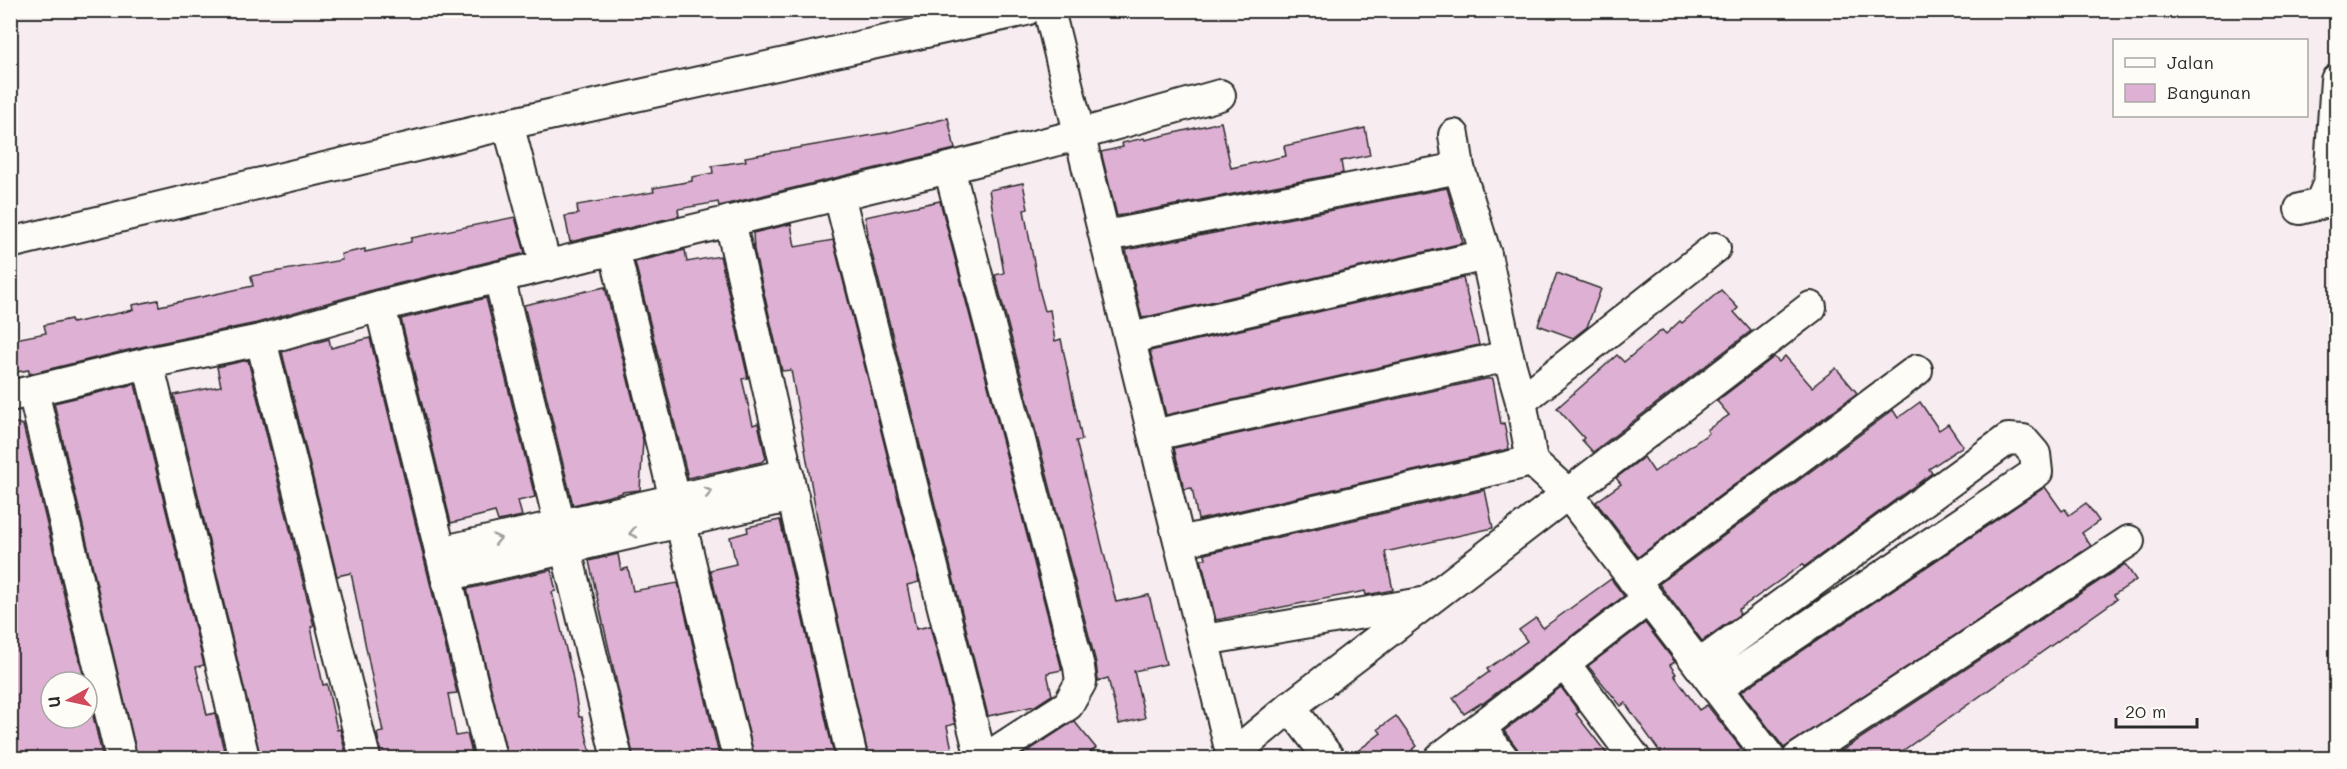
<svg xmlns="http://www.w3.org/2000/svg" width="2347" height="769" font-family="Mali,sans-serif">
<rect width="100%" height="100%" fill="#f7edf0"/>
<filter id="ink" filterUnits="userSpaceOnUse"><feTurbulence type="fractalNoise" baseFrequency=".0167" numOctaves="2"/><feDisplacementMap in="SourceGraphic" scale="12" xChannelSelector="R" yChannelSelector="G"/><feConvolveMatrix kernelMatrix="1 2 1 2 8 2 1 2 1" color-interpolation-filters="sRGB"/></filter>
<g filter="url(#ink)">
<!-- building -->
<g fill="#deb1d4" stroke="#2b2b2b" stroke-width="1.5">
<path d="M948,118l7,31 -236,57 -1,-4 -40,7 1,7 -109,26 -5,-26 13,-2 -1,-9 77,-13 -1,-4 39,-7v-4l21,-4 -1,-7 34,-5 -1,-4 146,-25z"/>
<path d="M1221,122l10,46 55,-12 -2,-10 81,-18 5,27 -29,6 2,12 -226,43 -16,-64 22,-5 -1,-4 22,-5 1,2z"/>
<path d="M1023,183l5,26 -4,1 15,79 6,22 5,-1 5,31 6,-2 21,101 -6,1 40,161 33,-7 17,69 -32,7 11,47 -26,6 -11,-46 -10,3 -2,-18 -101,-388 9,-2 -15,-83z"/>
<path d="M1447,188l16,55 -321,75 -16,-68z"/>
<path d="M940,201l122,469 -15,3 5,22 -17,11 -47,10 -121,-482h1l-3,-17z"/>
<path d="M515,217l10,36 -149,36 -119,34 -112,23 -116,28v-4l-19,3v-33l36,-7 -2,-8 27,-6 1,4 61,-13 -1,-5 26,-5 1,6 94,-20 -2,-10 91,-16 -1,-6 24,-5v3l46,-10v-4z"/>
<path d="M791,224l4,23 38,-7 86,342 -12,3 9,44 14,-3 25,98 -8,2 7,33h-85l-44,-197 -34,-192 -9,1 -28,-121 -1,-17z"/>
<path d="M685,250l2,12 33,-6 28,122 -6,1 11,46 5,-2 8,36 -5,3 -73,16 -53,-216z"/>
<path d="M1557,273l44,16 -14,38 -14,11 -35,-13z"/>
<path d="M1463,278l16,67 -313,70 -16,-64z"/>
<path d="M605,287l38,153 -3,50 -18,2v1l-49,12 -49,-200z"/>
<path d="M1721,290l17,18 -4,4 17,19 -158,121 -11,-12 2,-2 -27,-30 60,-53 7,7 38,-32 4,4 14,-13 2,2z"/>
<path d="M486,298l49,199 -17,4 4,15 -24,5 -3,-9 -44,11 -50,-204z"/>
<path d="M370,338l87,355 -9,1 8,42 11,-2 6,23 -91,2 -5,-26 6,-1 -32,-159 -14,3 -55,-224 47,-13 2,9z"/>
<path d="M1785,356l27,31 24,-19 21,25 -219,164 -42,-55 25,-18 -5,-6 28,-21 10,15 55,-39 -2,-3 22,-15 -12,-14 57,-44 5,5z"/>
<path d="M248,360l66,266 -3,1 12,58 4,-1 10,46 3,-1 7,30h-86l-87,-364 47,-9 -4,-19z"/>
<path d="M1486,379h7l8,45 3,-1 5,26 -311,71 -6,-32 -8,1 -10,-41z"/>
<path d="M135,384l69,281 -8,2 11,48 8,-2 11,46h-40l-1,-6 -24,6h-23l-84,-356z"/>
<path d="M1920,402l19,28 9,-6 15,22 -34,23 3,4 -128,94 -1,-3 -65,46 2,4 -38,27 -43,-57 234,-174 5,8z"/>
<path d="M10,421l13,4 62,257h-34v36h36v-28l16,69h-93z"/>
<path d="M2045,487l17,24 3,-2 4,6 17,-12 13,18 -17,12 9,13 -307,202 -43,-56z"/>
<path d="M1485,490l8,38 -108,24 8,38 -27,5 -1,-4 -149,29 -15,-61h5l-1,-5z"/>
<path d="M780,520l54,235 -19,4h-60l-45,-189 26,-6 -6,-27 18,-5 -1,-5z"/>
<path d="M618,554l3,16 7,-2 5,23 45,-8 42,176h-86l-45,-198z"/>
<path d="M2125,564l11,16 -22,15 3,4 -226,160h-62z"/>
<path d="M551,570l5,21 -4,1 20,82 7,43h3l10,42h-84l-41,-170z"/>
<path d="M1611,579l13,17 -142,108 -1,-1 -17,11 -11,-16 36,-26 -2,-3 40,-28 -8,-11 17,-12 7,10z"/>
<path d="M1645,623l30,39 -5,3 6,9 -2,1 25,35 8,-5 34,43 -9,11h-67l-40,-56 -4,3 -33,-40z"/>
<path d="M1561,687l18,25 -3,2 35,45h-91l-3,-11 -13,-17z"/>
<path d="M1396,716l21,30 -16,13h-54l34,-26 -3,-4z"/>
<path d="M1074,721l22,27 -14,11 -65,-1z"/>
</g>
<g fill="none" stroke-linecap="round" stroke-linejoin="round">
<!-- minor casing -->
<g stroke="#2b2b2b" stroke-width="34">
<g id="minor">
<path d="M1049,10l183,747"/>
<path d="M508,124l38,142"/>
<path d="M1454,135l5,33 27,87 22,101 13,45 11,60 36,33 202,264"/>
<path d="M949,168l130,499 2,15 -13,23 -82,53"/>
<path d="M839,195l142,563"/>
<path d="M2300,209l20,-5 9,-22 7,-102"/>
<path d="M730,221l122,537"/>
<path d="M1106,236l353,-68"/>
<path d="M10,243l498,-119 518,-114"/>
<path d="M614,249l124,509"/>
<path d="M499,277l118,481"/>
<path d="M380,306l111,452"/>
<path d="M1131,338l355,-83"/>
<path d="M261,340l104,418"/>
<path d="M148,363l96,395"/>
<path d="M33,391l88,367"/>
<path d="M10,396l138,-33 113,-23 119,-34 569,-138 132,-34 139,-39"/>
<path d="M1521,401l194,-153"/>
<path d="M1154,435l354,-79"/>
<path d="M1180,542l352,-81"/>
<path d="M440,552l348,-78"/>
<path d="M446,576l347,-80"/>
<path d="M1634,581l283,-211"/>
<path d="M1204,640l218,-37"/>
<path d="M1564,663l71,95"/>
<path d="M1699,665l309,-226 15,1 12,14 2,18 -321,216"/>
<path d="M1290,707l39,51"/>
<path d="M1480,728l23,30"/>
<path d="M1229,758l61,-51 521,-400"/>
<path d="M1440,758l208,-159"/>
<path d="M1798,758l331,-217"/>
</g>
</g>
<!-- minor -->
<use href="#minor" stroke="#fdfcf7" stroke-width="30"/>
</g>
<!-- one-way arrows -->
<defs><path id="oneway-chevron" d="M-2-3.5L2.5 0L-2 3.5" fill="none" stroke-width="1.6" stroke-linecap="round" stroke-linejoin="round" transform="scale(1.5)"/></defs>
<g stroke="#9e9e9b">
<use href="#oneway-chevron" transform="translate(708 492) rotate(-13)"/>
<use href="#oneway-chevron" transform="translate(633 533) rotate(167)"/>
<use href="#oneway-chevron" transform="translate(497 539) rotate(-13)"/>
</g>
</g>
<!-- margin -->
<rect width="2347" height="769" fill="none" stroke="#fdfcf7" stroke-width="36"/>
<rect x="18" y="18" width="2311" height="733" fill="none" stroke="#2b2b2b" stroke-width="2" filter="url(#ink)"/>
<!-- legend -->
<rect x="2113" y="39" width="195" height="78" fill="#fdfcf7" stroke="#a9a8a5" stroke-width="1.5"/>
<rect x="2125" y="58" width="30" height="9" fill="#fdfcf7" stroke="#a9a8a5" stroke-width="1.5"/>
<text x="2167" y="69" font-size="18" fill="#2b2b2b">Jalan</text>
<rect x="2125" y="84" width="30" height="18" fill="#deb1d4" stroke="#a9a8a5" stroke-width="1.5"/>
<text x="2167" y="99" font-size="18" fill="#2b2b2b">Bangunan</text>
<!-- north arrow -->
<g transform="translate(69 700) rotate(262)"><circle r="28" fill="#fdfcf7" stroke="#a9a8a5" stroke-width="1.5"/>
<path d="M0-4.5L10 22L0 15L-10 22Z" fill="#d1495b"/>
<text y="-9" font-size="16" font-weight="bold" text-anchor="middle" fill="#2b2b2b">U</text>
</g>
<!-- scale -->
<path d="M2116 718v9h81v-9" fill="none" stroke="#2b2b2b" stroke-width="3"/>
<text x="2125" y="718" font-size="18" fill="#2b2b2b" stroke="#fdfcf7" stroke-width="4.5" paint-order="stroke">20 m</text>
</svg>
